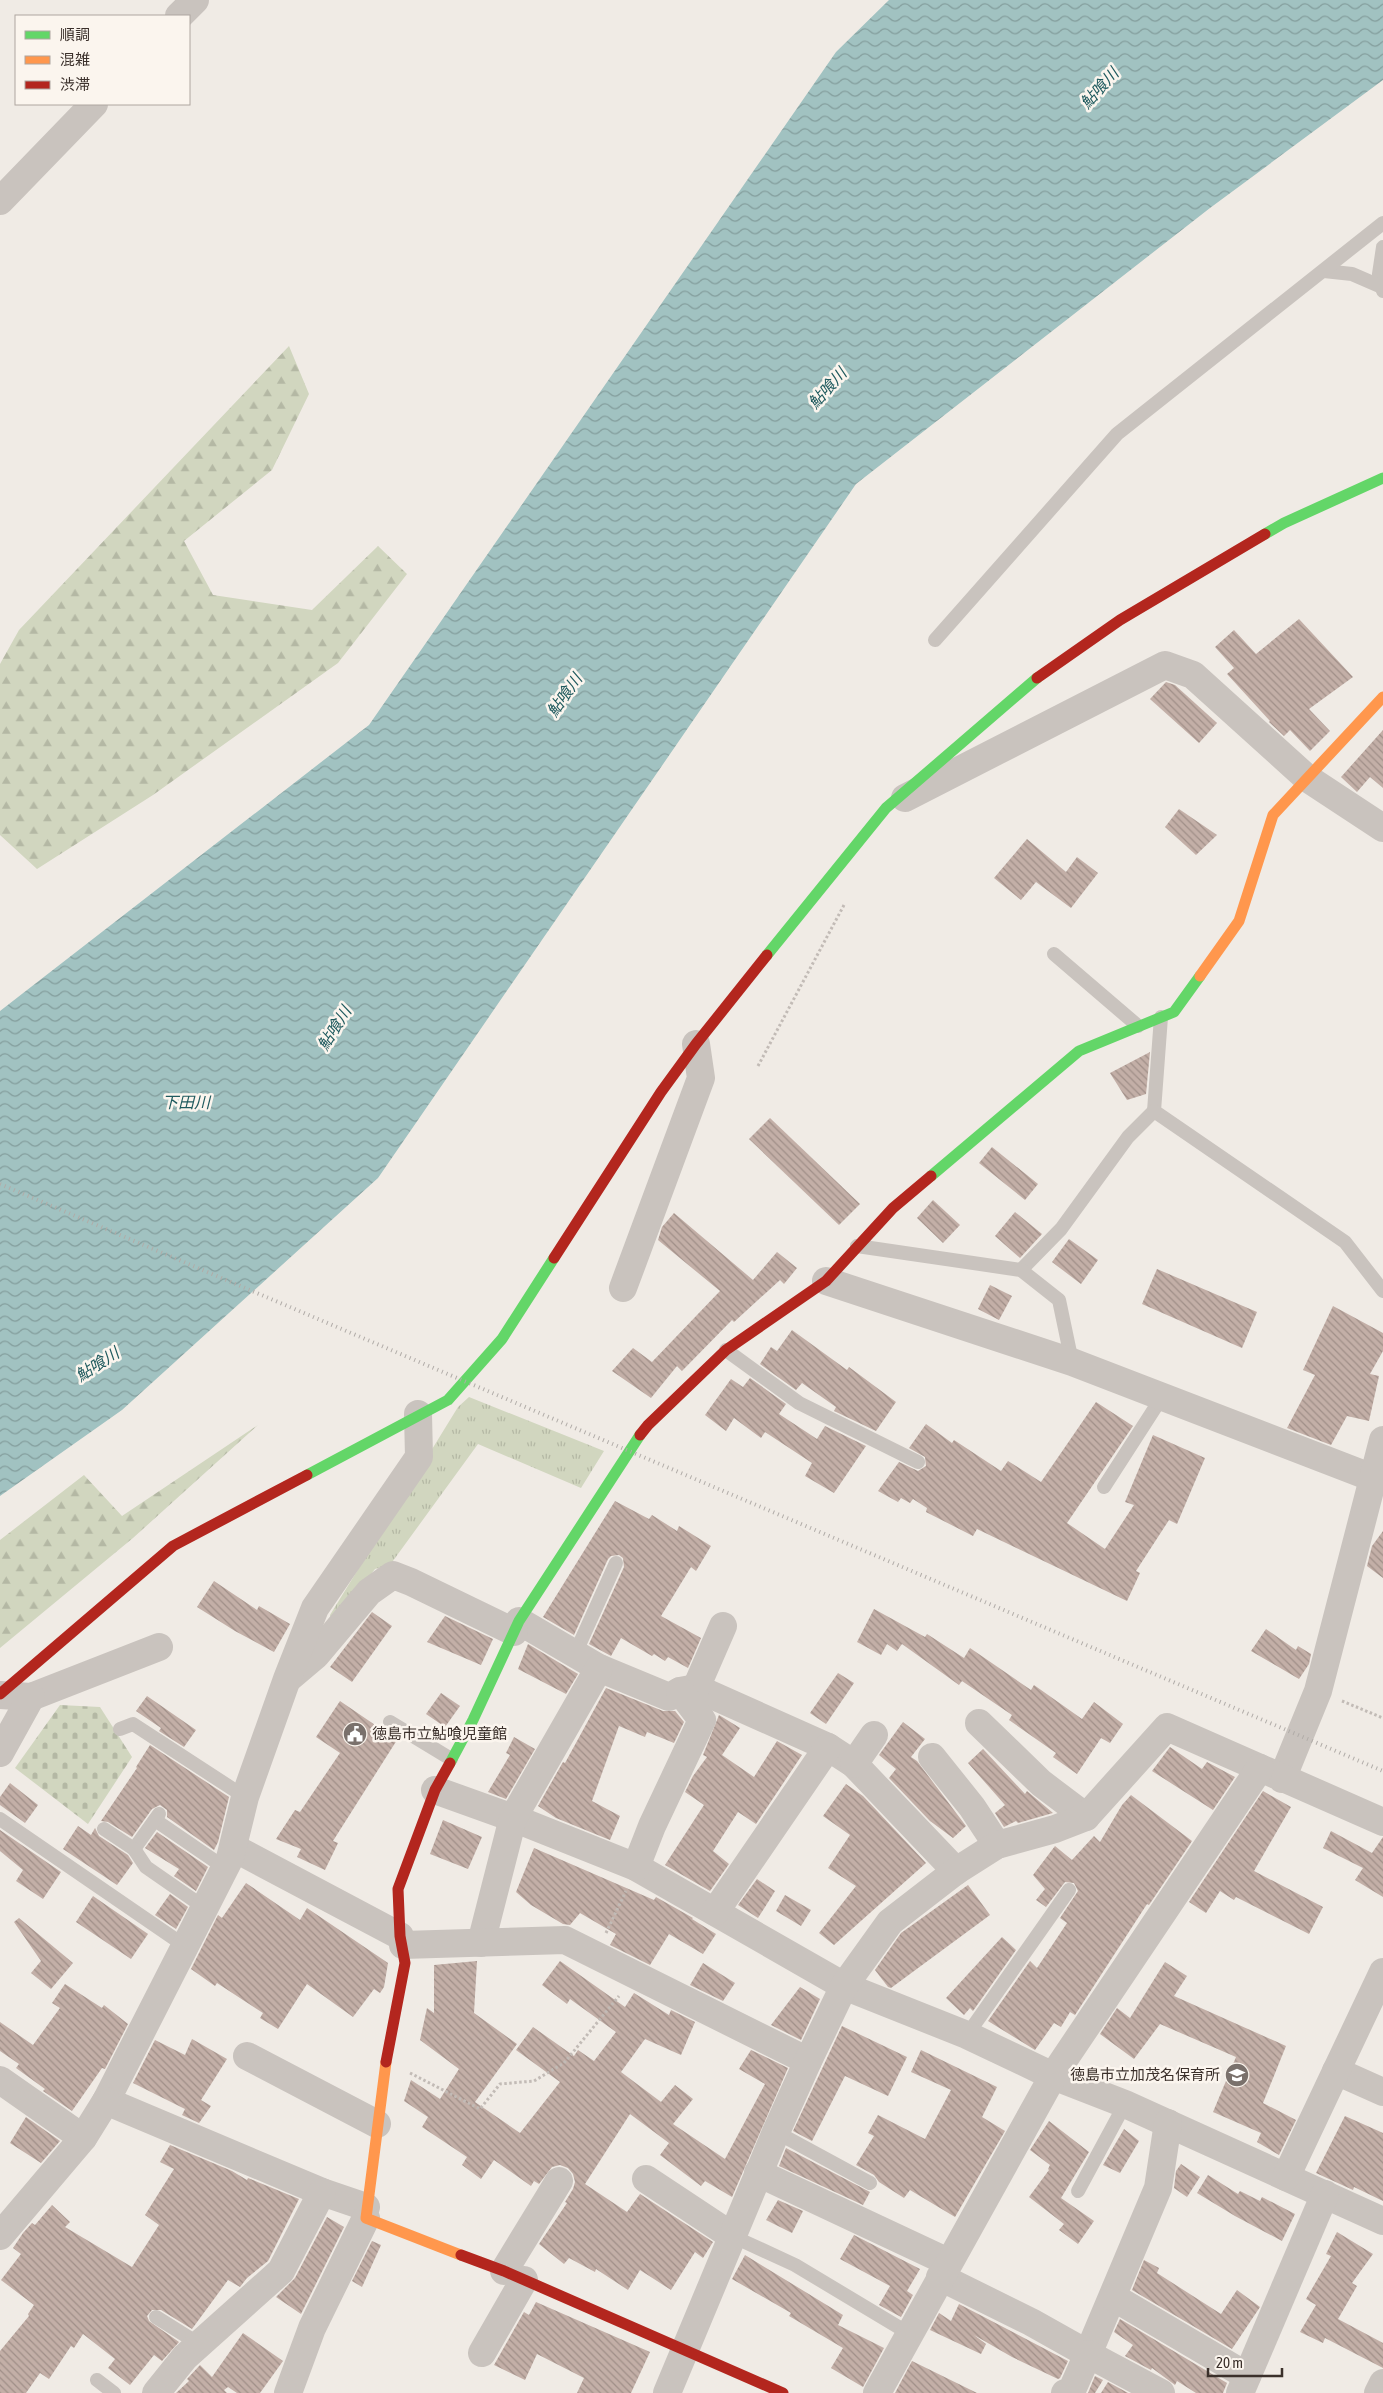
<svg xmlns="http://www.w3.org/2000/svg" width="1383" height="2393" font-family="'Asap Condensed','Noto Sans JP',sans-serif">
<defs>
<pattern id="grass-tufts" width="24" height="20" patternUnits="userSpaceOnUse" patternTransform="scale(1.25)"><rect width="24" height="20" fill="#d1d6bf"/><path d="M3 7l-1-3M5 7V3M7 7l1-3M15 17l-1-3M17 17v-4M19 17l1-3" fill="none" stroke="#b4b8a4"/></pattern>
<pattern id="forest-firs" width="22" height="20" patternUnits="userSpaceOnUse" patternTransform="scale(1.25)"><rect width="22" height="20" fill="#d1d6bf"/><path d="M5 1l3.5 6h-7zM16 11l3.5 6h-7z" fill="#b4b8a4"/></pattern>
<pattern id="cemetery-stones" width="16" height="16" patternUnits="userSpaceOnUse" patternTransform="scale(1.25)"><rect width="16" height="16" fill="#d1d6bf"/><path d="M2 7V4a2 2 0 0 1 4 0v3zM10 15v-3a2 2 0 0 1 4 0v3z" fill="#b4b8a4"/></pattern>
<pattern id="water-waves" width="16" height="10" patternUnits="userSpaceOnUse" patternTransform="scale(1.25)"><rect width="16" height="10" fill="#a1c2c1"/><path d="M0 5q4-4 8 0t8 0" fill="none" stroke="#849e9d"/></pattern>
<pattern id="building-back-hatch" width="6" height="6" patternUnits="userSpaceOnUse" patternTransform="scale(1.25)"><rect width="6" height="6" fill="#c3afa7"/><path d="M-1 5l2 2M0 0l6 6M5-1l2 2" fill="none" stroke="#a08f88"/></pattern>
</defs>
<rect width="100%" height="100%" fill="#f0ebe5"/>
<!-- grass -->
<path fill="url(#grass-tufts)" d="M469,1397l135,54 -23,37 -103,-44 -88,121 -15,4 -44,56 -1,-10 128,-208z"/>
<!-- forest -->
<g fill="url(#forest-firs)">
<path d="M289,346l20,48 -37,76 -88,71 29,54 99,15 66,-64 29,28 -69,89 -185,132 -116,74 -37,-34v-171l19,-34z"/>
<path d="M258,1425l-125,113 -133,110v-108l84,-65 38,41z"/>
</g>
<!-- cemetery -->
<path fill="url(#cemetery-stones)" d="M60,1705l40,2 32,50 -44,67 -73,-56z"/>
<!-- water -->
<path fill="url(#water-waves)" d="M889,0h494v80l-173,128 -354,276 -478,694 -256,232 -122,86v-485l369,-286 467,-673z"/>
<!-- building -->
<g fill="url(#building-back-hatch)">
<path d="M1299,619l54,58 -44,32 21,22 -20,20 -20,-21 -6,6 -15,-14 1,-1 -43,-47 7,-6 -19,-21 19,-17 22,24z"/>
<path d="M1166,682l9,3 42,38 -18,20 -49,-44z"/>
<path d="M1383,730v58l-13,-11 -13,15 -16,-15z"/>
<path d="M1179,809l38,26 -21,20 -31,-28z"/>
<path d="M1027,839l39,33 11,-15 21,16 -27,35 -35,-26 -15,18 -27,-22z"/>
<path d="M1150,1052l-4,42 -19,6 -17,-27z"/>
<path d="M770,1118l90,86 -21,21 -90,-86z"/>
<path d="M992,1147l46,37 -13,16 -46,-37z"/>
<path d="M933,1200l27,25 -17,18 -26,-25z"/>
<path d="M1015,1212l27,22 -22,24 -25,-22z"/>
<path d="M674,1213l79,67 24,-28 20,16 -13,16 -4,-4 -46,42 -2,-2 -50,51 -5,-5 -26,32 -39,-27 21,-23 19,14 68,-71 -62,-51 4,-13z"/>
<path d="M1069,1239l29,21 -17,24 -29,-22z"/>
<path d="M1157,1269l100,43 -15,36 -100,-44z"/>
<path d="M990,1285l22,11 -13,24 -21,-11z"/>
<path d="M1333,1306l50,27v18l-13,23 9,2 -10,45 -22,-5 -16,29 -44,-17 28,-53 -12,-5z"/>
<path d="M792,1330l55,40 2,-3 47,35 -20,29 -42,-20 2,-4 -34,-24 -6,7 -36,-26 11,-17 6,4z"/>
<path d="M750,1378l36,26 -7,10 38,25 8,-13 41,20 -32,47 -29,-17 7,-13 -47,-31 -4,6 -27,-20 -8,13 -21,-16 26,-36 12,8z"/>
<path d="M1096,1402l37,24 -66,97 38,26 29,-44 -9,-3 28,-67 52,23 -28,66 -8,-4 -33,51 4,2 -13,28 -150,-72 -4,7 -47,-24 1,-4 -14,-9 -3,4 -9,-5 -3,4 -20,-11 21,-29 19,9 8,-5 -1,-9 -16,-9 17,-24 26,19 2,-3 47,31 7,-10 33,21z"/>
<path d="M615,1501l34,18 3,-4 25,16 2,-5 32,20 -15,25 -5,-4 -30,49 40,22 -13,30 -20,-11 -3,4 -11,-7 -2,2 -31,-18 -10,18 -22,-12 35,-77 -1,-9 -4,-3 -8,1 -3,3 -34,76 -31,-18z"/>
<path d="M1383,1531v47l-16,-12 5,-20z"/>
<path d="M214,1581l43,29 2,-4 31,18 -16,28 -39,-21 -38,-24z"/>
<path d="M874,1609l51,28 2,-3 37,24 6,-10 61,42 3,-5 48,34 12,-17 29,22 -13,19 -9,-5 -24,36 -24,-17 3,-4 -47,-33 3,-5 -50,-34 -3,4 -57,-41 -5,7 -10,-7 -6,11 -24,-13z"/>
<path d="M372,1612l20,14 -40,56 -22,-15z"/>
<path d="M445,1616l48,23 -12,26 -54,-23z"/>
<path d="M1266,1629l30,21 2,-4 13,8 -2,10 -10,15 -48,-28z"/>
<path d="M528,1644l50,30 -12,20 -48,-25z"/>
<path d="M838,1673l16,10 -28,41 -16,-11z"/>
<path d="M606,1688l57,23h12l9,11 -10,21 -27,-11 -2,5 -26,-11 -27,75 28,15 -10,24 -54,-22 -18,-12 25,-44 2,1z"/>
<path d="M441,1693l19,13 -15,21 -19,-13z"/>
<path d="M147,1696l49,34 -12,17 -25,-16 2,-3 -25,-17z"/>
<path d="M340,1701l57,39 -64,101 5,2 -13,27 -28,-13 4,-8 -25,-10 19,-29 5,2 40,-59 -24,-16z"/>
<path d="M719,1715l21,13 -18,27 32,22 23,-36 25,14 -46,69 -18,-12 -25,39 16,13 -19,27 -45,-26 39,-60 -19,-13 8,-16 14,-19 -4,-2z"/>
<path d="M903,1722l22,17 -14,18 6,4 49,65 -13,12 -23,-17 -41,-43 7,-9 -17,-14z"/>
<path d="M514,1737l21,12 -29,50 -18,-7 22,-37 -4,-2z"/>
<path d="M150,1745l79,52 -11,45 -4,8 -47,-33v-7l-7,-5 -8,4 -20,28 -24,-15 -7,-1 36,-53 -1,-1z"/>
<path d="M1170,1747l32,22 5,-7 28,15 -22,33 -61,-39z"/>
<path d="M983,1749l42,45 2,-3 26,22 -35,10 -2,-2 -12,6 -9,-14 10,-8 -37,-42z"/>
<path d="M10,1783l28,22 -13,18 -25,-18v-8z"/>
<path d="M846,1784l17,12 63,67 -92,82 -15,-12 37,-47 -28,-18 22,-33 -27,-19z"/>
<path d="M1263,1791l28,16 -37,64 69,36 -14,27 -73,-37 -2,3 -14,-9 -14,22 -17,-11z"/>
<path d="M1131,1795l61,46 -43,64 -2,-1 -72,111 -5,-3 -9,15 -7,-4 -19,27 -47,-29 42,-60 7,7 30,-45 -7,-5 18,-27 -4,-8 -9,-1 -19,25 -10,-7 9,-11 -12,-14 22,-29 17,14 22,-24 6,6 22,-37z"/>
<path d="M443,1820l39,17 -14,32 -38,-15z"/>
<path d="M78,1826l13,9 4,-7 4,8 29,19 5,8 -16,22 -54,-36z"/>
<path d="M0,1830l61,42 -18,27 -27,-18 7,-11 -23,-19z"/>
<path d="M1331,1831l41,22 11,-16v60l-28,-17 8,-12 -40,-20z"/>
<path d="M157,1832l51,35 -12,24 -22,-15 5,-7 -34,-21z"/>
<path d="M534,1848l120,52 2,-3 37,21 -1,1 24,15 -13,20 -34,-20 -19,31 -40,-20 6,-11 -36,-21 -10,12 -7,-1 -32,-19 -15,-13z"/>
<path d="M757,1879l18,12 -17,27 -20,-13z"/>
<path d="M246,1883l54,37 7,-12 81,55 -4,24 -4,6 -6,-4 -21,28 -46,-33 -29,45 -18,-11 3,-5 -46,-30 -2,3 -24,-17 27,-54 4,3z"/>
<path d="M968,1885l22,30 -99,73 -3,-1 -13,-17 26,-37z"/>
<path d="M170,1894l18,13 -12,22 -21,-14z"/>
<path d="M785,1895l26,15 -10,16 -25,-15z"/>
<path d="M93,1896l55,38 -17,25 -55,-37z"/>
<path d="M19,1918l54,45 -22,26 -20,-16 10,-12 -27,-39z"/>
<path d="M1002,1937l14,13 -43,61 -3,-3 -6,7 -18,-17z"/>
<path d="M477,1961l-3,52 43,31 -42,58 45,31 40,-51 -44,-32 17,-23 41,29 4,-6 16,11 22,-29 -46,-33 -3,5 -25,-19 18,-24 65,46 9,-14 35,22 2,-5 24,12 -14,33 -36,-16 -24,33 40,30 14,-17 18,14 -20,25 52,35 40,-75 -26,-15 12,-19 37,18 -56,129 -27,-16 -4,5 -41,-31 9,-12 -39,-29 -45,70 42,28 13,-18 73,48 -10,16 -8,-6 -24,38 -31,-20 -12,20 -32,-21 -1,3 -26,-14 -5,6 -25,-20 28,-41 -2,-1 8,-13 2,-7 -2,-8 -5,-6 -8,-3 -8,2 -13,17 -5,-3 -3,5 -37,-26 -13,19 -19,-14 5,-8 -45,-30 6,-10 -24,-16 7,-21 29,19 19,-30 -39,-29 7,-32 7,5v-48z"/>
<path d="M1165,1962l22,14 -13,20 112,50 -23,57 33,17 -17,35 -22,-13 4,-9 -48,-21 23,-55 -76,-33 -26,35 -34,-25 17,-26 13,10z"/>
<path d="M703,1963l32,20 -12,18 -33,-16z"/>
<path d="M65,1984l37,24 2,-3 24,19 -23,45 -3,-1 -30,43 -29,-20 2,-2 -29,-21 3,-4 -19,-13v-29l33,23 27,-37 -8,-5z"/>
<path d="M800,1987l20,12 -19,41 -30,-15z"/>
<path d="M842,2026l65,31 -19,39 -43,-20 -33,65 -19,-10z"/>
<path d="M192,2039l35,20 -26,41 10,6 -12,17 -17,-8 3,-6 -52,-26 22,-43 30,15z"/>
<path d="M921,2050l76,37 -15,30 23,14 -50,86 -45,-27 -6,8 -25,-16 -5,-7 -18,-10 18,-29 -6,-3 10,-18 47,24 26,-49 -40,-18z"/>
<path d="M1345,2116l38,17v68l-29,-14 -1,3 -37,-17z"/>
<path d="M26,2117l34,24 -19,22 -31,-20z"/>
<path d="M1049,2121l40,31 -28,46 33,23 -16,23 -19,-14 5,-6 -35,-27 20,-27 -1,-1 2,-4 -20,-15z"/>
<path d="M1124,2129l15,12 -19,32 -17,-8z"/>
<path d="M170,2145l62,26 15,9 1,-2 51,21 -31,62 -21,17 -7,9 -12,-7 -36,49 -31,-19h-9l-5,6 2,5 30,21 -17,19 -8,-6 -24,30 -22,-17 7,-9 -32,-25 -9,14 -3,-2 -22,33 -9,-6 -14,20h-26v-42l29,-35 -1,-2 6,-9 -33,-25 20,-26 -8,-6 10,-15 9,-10 3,2 17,-20 18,17 -5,5 67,40 27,-42 -14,-10 29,-46 -14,-7z"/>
<path d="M786,2148l84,44 -7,13 -84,-39z"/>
<path d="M1181,2164l19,13 -13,20 -13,-9 2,-17z"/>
<path d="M1208,2175l30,19 2,-3 20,10 2,-4 33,17 -13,27 -47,-25 -38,-23z"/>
<path d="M778,2200l25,11 -11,22 -26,-13z"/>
<path d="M327,2217l17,10 -43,87 -25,-17 19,-19z"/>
<path d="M1337,2232l36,22 -21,29 5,3 -19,33 45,24v25l-58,-30 -2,5 -23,-11 16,-27 -10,-6 25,-43 -5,-2z"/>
<path d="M854,2235l66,34 -13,22 6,4 -12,22 -22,-12 11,-19 -50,-27z"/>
<path d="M372,2241l9,4 -19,42 -10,-6z"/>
<path d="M745,2255l98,60 -5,10 46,23 -21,39 -32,-19 12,-20 -54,-32 2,-3 -59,-34z"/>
<path d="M1144,2260l15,8 -2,5 64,41 16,-24 23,17 -28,42 -100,-59z"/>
<path d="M536,2302l114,50 -19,41h-54l7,-15 -47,-24 -12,26 -31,-15 30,-53 5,3z"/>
<path d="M959,2304l109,57 -8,17 -2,1 -46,-22 -38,-22 12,9 -5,10 -51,-24 9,-17 12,8z"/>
<path d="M1120,2319l107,64 -4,10h-27l-19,-12 -2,4 -23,-17 -1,2 -26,-14 8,-11 -19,-13z"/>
<path d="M243,2333l40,28 -23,32h-23l-9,-6 -4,3 3,3h-51l13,-12 -2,-2 13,-14 12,12z"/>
<path d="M912,2361l65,32h-82z"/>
<path d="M1095,2376l8,4 -8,13h-7z"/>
<path d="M1108,2382l20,11h-27z"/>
</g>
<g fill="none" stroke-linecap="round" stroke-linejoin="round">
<!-- path -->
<g stroke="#c2bbb6" stroke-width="3" stroke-dasharray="2.5 2.5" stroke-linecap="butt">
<path d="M758,1066l86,-161"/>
<path d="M1342,1701l41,17"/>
<path d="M606,1933l20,-42"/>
<path d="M410,2073l70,36 20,-25 34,-3 30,-18 55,-67"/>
</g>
<!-- lane -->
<g stroke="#c9c3be" stroke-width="14">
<path d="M1383,247l-4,27 4,17"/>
<path d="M1324,271l28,3 30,13"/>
<path d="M935,640l182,-206 266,-211"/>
<path d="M1054,954l84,72"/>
<path d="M1161,1017l-7,94 191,131 38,49"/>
<path d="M857,1246l164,24 40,-41 67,-92 26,-26"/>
<path d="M1021,1270l38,30 13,62"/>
<path d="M726,1350l73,53 119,59"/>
<path d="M1104,1487l58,-90"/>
<path d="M575,1654l41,-91"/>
<path d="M390,1722l61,37"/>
<path d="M120,1729l13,-5 112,73"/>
<path d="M0,1819l185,127"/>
<path d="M155,1820l70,48"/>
<path d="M104,1829l30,20 25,-35"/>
<path d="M134,1849l12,18 59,41"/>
<path d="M967,2035l102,-145"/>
<path d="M776,2132l94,51"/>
<path d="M1078,2191l47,-87"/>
<path d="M732,2236l63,29 115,69"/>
<path d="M156,2317l43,27"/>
<path d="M97,2380l17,13"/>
</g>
<!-- street -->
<g stroke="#c9c3be" stroke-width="28">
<path d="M179,16l16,-16"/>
<path d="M0,201l94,-97"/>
<path d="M905,798l260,-133 28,10 114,103 76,50"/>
<path d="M826,1281l246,81 301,116"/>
<path d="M623,1288l78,-210 -5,-34"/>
<path d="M519,1621l80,47 70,29 11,-6 16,-3 132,59 26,17 102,107"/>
<path d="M290,1677l26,-22 53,-63 24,-17 18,7 103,50"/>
<path d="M696,1688l27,-62"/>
<path d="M0,1695l31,2 128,-50"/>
<path d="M979,1723l62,60 45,34"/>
<path d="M0,1753l31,-56"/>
<path d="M932,1757l40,50 25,38"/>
<path d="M854,1764l20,-29"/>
<path d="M1282,1779l36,-88 65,-251"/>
<path d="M435,1790l78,28 123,49 208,119 123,49 86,41 72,28 258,117"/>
<path d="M234,1848l166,88"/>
<path d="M636,1867l16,-41 50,-106 -22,-29"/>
<path d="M715,1912l113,-165"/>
<path d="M481,1943l32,-125 86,-150"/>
<path d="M403,1945l162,-5 243,121"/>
<path d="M247,2056l130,68"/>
<path d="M1336,2071l47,21"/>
<path d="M0,2080l83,58"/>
<path d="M758,2173l190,89"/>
<path d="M1286,2177l97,-205"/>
<path d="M646,2179l86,57"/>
<path d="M366,2207l-44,-15 -216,-91 124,-243 15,-61 42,-118 28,-71 104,-151 -1,-43"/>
<path d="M0,2236l83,-98 23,-37"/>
<path d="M504,2271l55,-90"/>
<path d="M940,2277l91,45 57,32 70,-166 10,-65"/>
<path d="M1113,2297l134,79"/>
<path d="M482,2353l42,-73"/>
<path d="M156,2393l29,-36 96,-86 41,-79"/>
<path d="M288,2393l24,-65 54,-110"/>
<path d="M667,2393l109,-261 32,-71 36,-75 46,-64 66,-51 41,-26 58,-16 31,-12 81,-90 216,95"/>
<path d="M877,2393l176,-317 207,-308"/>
<path d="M1065,2393l7,-3 16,-36 73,39"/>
<path d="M1240,2393l85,-199"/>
<path d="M1378,2393l5,-10"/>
</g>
<!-- fast -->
<g stroke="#63d668" stroke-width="11">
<path d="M1265,534l19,-11 99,-45"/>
<path d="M767,955l119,-147 151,-130"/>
<path d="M931,1176l148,-125 95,-39 26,-36"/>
<path d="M307,1475l141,-75 54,-61 52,-81"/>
<path d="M450,1763l23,-43 46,-99 121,-186"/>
</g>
<!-- slow -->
<g stroke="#ff974d" stroke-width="11">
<path d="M1200,976l39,-55 34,-106 110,-118"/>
<path d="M386,2062l-20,156 95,37"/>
</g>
<!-- jam -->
<g stroke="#b3261e" stroke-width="11">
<path d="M1037,678l83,-58 145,-86"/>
<path d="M554,1258l107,-166 35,-48 71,-89"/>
<path d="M640,1435l8,-10 78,-75 100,-69 67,-73 38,-32"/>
<path d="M0,1694l173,-148 134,-71"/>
<path d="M386,2062l19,-99 -5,-27 -2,-47 37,-99 15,-27"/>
<path d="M461,2255l43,16 279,122"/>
</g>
<!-- rail -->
<path stroke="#b1aca8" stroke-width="4" stroke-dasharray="1 4" stroke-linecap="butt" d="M0,1184l1383,587"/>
</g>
<!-- icons -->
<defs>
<g id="civic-disc" transform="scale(1.25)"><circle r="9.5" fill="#7a716c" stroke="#fbf5ee"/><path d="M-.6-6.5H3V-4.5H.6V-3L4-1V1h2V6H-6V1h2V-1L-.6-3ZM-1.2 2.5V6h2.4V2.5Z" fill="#fff"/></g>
<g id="school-disc" transform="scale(1.25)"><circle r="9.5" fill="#7a716c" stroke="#fbf5ee"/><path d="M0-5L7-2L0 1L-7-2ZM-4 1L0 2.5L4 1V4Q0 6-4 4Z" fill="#fff"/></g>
</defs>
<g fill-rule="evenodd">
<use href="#civic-disc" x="355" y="1734"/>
<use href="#school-disc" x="1237" y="2075"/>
</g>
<g text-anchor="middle" stroke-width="5" stroke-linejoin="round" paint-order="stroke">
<!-- poi labels -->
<g font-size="15" fill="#3b302b" stroke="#fbf5ee" text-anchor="start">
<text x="372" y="1739">徳島市立鮎喰児童館</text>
<text x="1220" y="2080" text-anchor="end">徳島市立加茂名保育所</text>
</g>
<!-- water labels -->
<g font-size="16" font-style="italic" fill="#1f5a5e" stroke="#fbf5ee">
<text transform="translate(1099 88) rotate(-48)" y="6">鮎喰川</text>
<text transform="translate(827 388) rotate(-48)" y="6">鮎喰川</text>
<text transform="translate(564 695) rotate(-55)" y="6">鮎喰川</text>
<text transform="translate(334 1028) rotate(-58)" y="6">鮎喰川</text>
<text x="186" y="1108">下田川</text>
<text transform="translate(97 1364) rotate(-33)" y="6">鮎喰川</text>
</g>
</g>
<!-- legend -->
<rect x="15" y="15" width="175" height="90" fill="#fbf5ee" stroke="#aea6a0"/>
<rect x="25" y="31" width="25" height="8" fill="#63d668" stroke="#aea6a0"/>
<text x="60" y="40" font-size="15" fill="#3b302b">順調</text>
<rect x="25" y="56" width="25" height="8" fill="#ff974d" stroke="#aea6a0"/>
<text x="60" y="65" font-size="15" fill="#3b302b">混雑</text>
<rect x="25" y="81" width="25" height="8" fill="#b3261e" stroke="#aea6a0"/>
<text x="60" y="90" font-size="15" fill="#3b302b">渋滞</text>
<!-- scale -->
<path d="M1208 2368v8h74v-8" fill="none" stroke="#3b302b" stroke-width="2.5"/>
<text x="1216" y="2368" font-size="15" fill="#3b302b" stroke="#fbf5ee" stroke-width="4" paint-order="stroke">20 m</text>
</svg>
